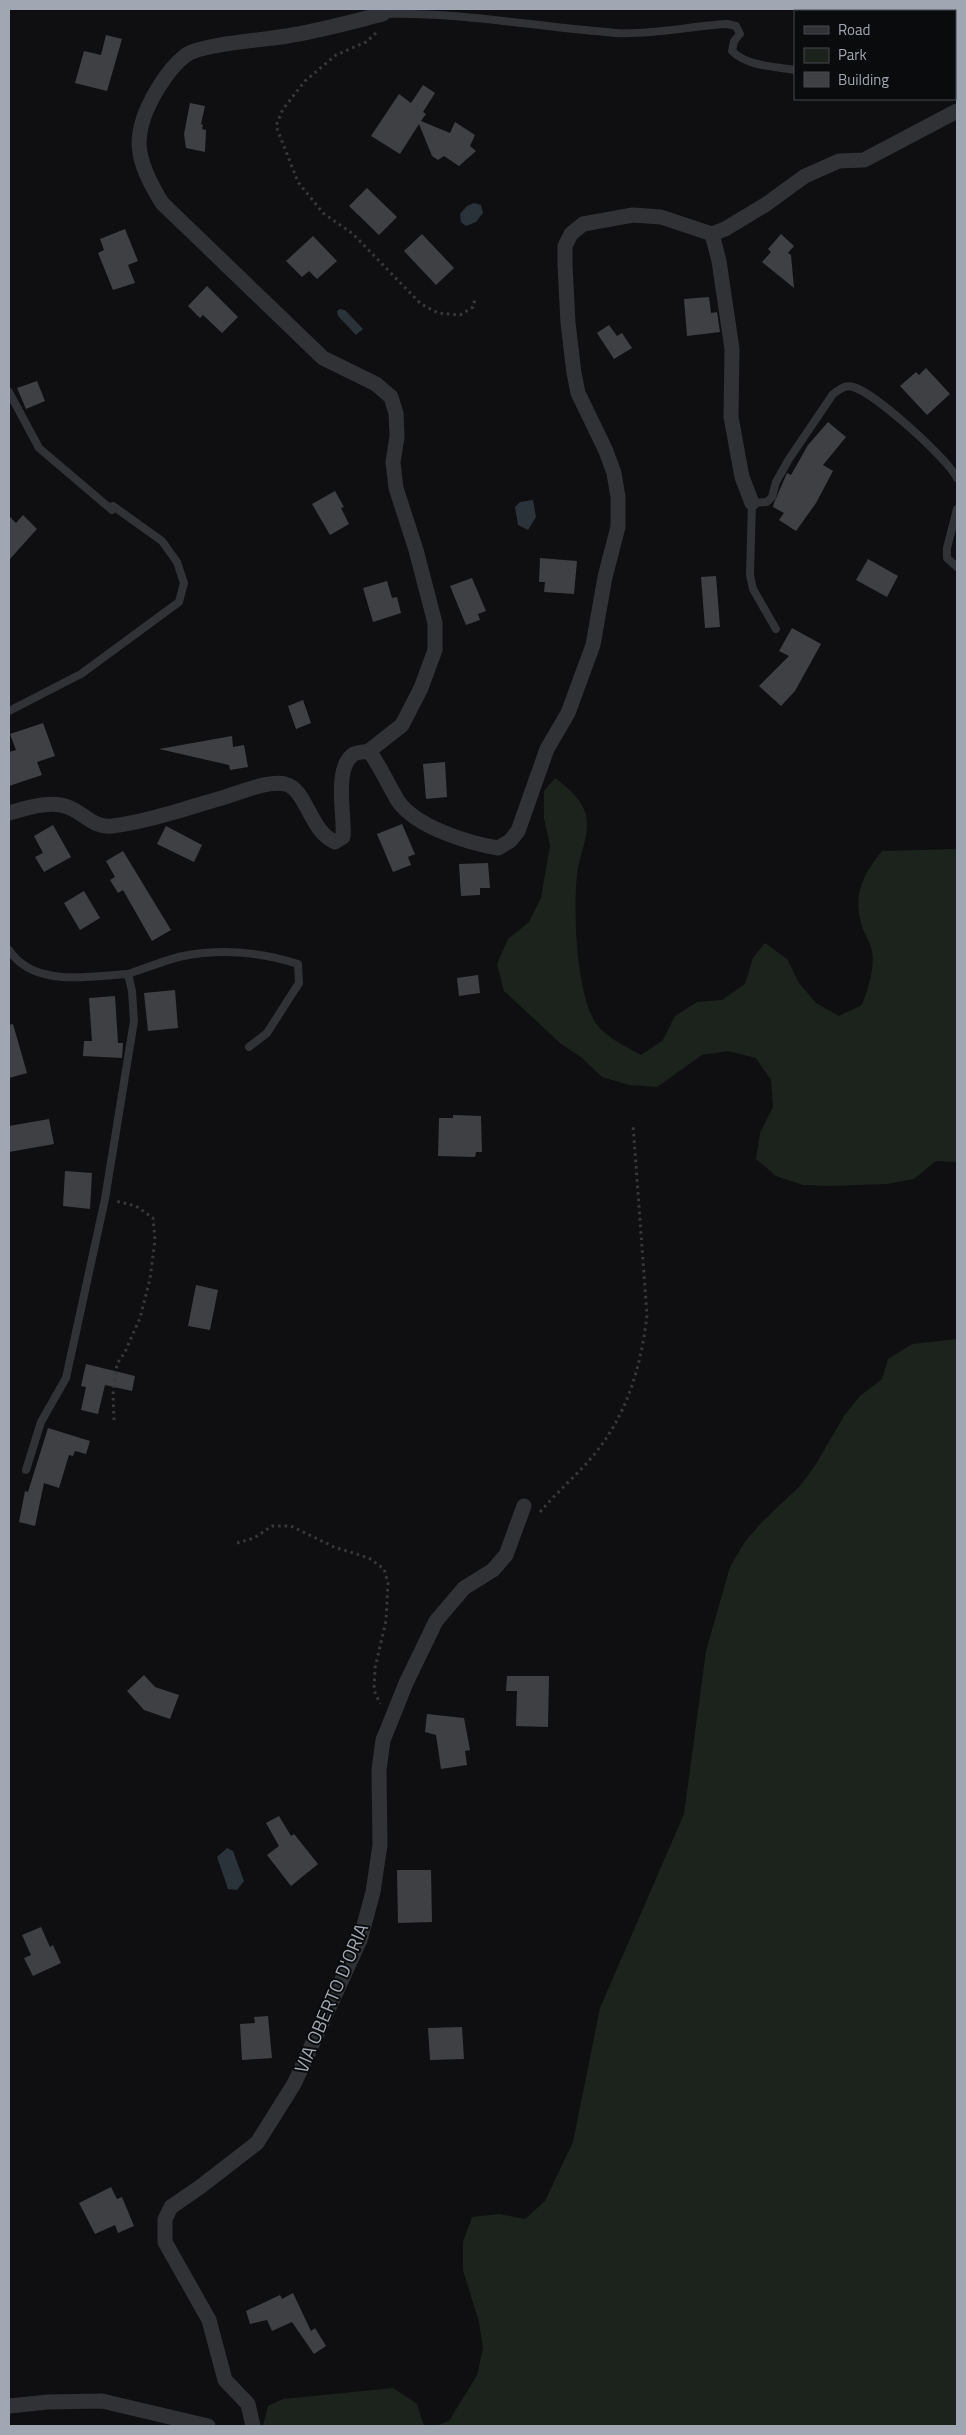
<svg xmlns="http://www.w3.org/2000/svg" width="966" height="2435" font-family="'Titillium Web',sans-serif">
<rect width="100%" height="100%" fill="#0f0f11"/>
<!-- green -->
<g fill="#1c231c">
<path d="M555,778c14,11 26,20 31,37 4,17 -5,37 -8,53 -6,35 -2,129 19,157 10,13 30,22 44,30l22,-15 12,-24 22,-14 25,-2 23,-16 8,-26 12,-15 22,16 12,24 17,20 23,13 23,-11c6,-17 13,-36 10,-54 -1,-8 -8,-17 -10,-25 -10,-32 1,-51 20,-75l75,-2v313l-21,-1 -22,18 -27,5 -57,2 -27,-1 -27,-9 -20,-17 4,-26 13,-26 -2,-27 -15,-22 -28,-7 -26,4 -45,32 -28,-2 -27,-8 -20,-19 -22,-15 -56,-52 -7,-27 11,-25 21,-17 12,-24 9,-53 -6,-27v-27z"/>
<path d="M957,1339v1087h-522l14,-5 28,-46 6,-26 -4,-27 -16,-52v-28l9,-25 27,-3 26,5 20,-18 28,-59 27,-134 84,-194 22,-163 24,-84 14,-24 17,-20 39,-37 16,-22 28,-48 16,-20 22,-17 6,-20 24,-15z"/>
<path d="M393,2388l24,16 7,22h-161l5,-20 15,-7z"/>
</g>
<!-- water -->
<g fill="#293339">
<path d="M474,203l7,2 2,8 -7,9 -10,4 -5,-4 -1,-8 7,-8z"/>
<path d="M340,309l5,1 18,19 -7,6 -18,-19 -1,-5z"/>
<path d="M533,500l3,17 -8,13 -10,-5 -3,-18 5,-5z"/>
<path d="M227,1848l6,3 11,30 -7,9 -9,-1 -11,-32z"/>
</g>
<!-- building -->
<g fill="#3e4044">
<path d="M106,35l16,4 -15,52 -32,-8 9,-32 17,4z"/>
<path d="M423,85l12,8 -12,19 3,2 -5,7 29,12 5,-11 20,13 -5,11 6,5 -17,15 -15,-10 -6,4 -6,-4 -13,-32 -19,30 -29,-18 28,-42 12,9z"/>
<path d="M190,103l15,3 -4,18 2,1 -1,4 4,1 -1,22 -19,-4 -2,-14z"/>
<path d="M367,188l30,29 -18,18 -30,-29z"/>
<path d="M125,229l13,32 -10,4 7,18 -22,7 -15,-37 6,-3 -4,-11z"/>
<path d="M422,234l32,34 -18,17 -32,-34z"/>
<path d="M781,234l13,12 -6,7 3,2 3,33 -32,-26 9,-10 -3,-3z"/>
<path d="M313,236l24,25 -20,18 -8,-8 -7,6 -16,-16z"/>
<path d="M207,286l31,31 -16,16 -19,-18 -3,3 -12,-12z"/>
<path d="M709,297l2,16 6,-1 3,20 -33,4 -3,-37z"/>
<path d="M609,325l8,11 5,-3 10,15 -18,11 -17,-26z"/>
<path d="M926,368l24,26 -23,21 -27,-29 16,-14 3,3z"/>
<path d="M37,381l8,20 -19,8 -9,-21z"/>
<path d="M828,422l18,15 -23,28 10,6 -17,32 -20,28 -17,-11 5,-7 -11,-6 1,-4 13,-30 4,2 17,-30z"/>
<path d="M335,491l9,16 -3,1 8,16 -19,11 -18,-31z"/>
<path d="M23,515l14,14 -28,31v-44l7,7z"/>
<path d="M540,558l37,3 -3,33 -30,-2 1,-10h-6z"/>
<path d="M868,559l30,17 -11,21 -31,-17z"/>
<path d="M716,576l4,51 -15,1 -4,-51z"/>
<path d="M472,578l14,33 -8,3 2,6 -14,5 -16,-39z"/>
<path d="M387,581l5,17 5,-1 4,16 -28,9 -10,-34z"/>
<path d="M792,628l29,16 -26,47 -14,15 -22,-20 30,-30 -10,-5z"/>
<path d="M303,700l8,23 -15,6 -8,-23z"/>
<path d="M43,723l12,33 -18,6 5,13 -33,11v-34l7,-2 -6,-16z"/>
<path d="M232,736l1,11 11,-2 4,22 -18,3 -1,-5 -70,-16z"/>
<path d="M445,762l2,35 -21,2 -3,-35z"/>
<path d="M402,824l13,30 -7,3 3,8 -18,7 -16,-38z"/>
<path d="M53,825l18,32 -27,15 -9,-15 8,-4 -9,-17z"/>
<path d="M166,826l36,19 -8,17 -37,-18z"/>
<path d="M123,851l48,79 -19,11 -29,-51 -5,3 -8,-13 5,-3 -9,-16z"/>
<path d="M488,863l2,25h-10v7l-19,1 -2,-32z"/>
<path d="M84,891l16,27 -20,12 -16,-27z"/>
<path d="M478,975l2,18 -21,3 -2,-18z"/>
<path d="M175,990l3,38 -30,3 -4,-38z"/>
<path d="M115,996l3,47h5l-1,15 -39,-2 1,-15h8l-3,-43z"/>
<path d="M13,1024l14,49 -18,5v-53z"/>
<path d="M453,1115l28,1 1,36h-6l-1,5 -37,-1 1,-38h14z"/>
<path d="M49,1119l5,25 -45,8v-26z"/>
<path d="M65,1171l27,2 -2,36 -27,-3z"/>
<path d="M196,1285l22,5 -8,40 -22,-4z"/>
<path d="M86,1364l49,12 -3,15 -27,-6 -7,29 -17,-4 5,-23 -5,-1z"/>
<path d="M48,1428l42,13 -4,13 -11,-3 -2,5 -4,-1 -10,33 -15,-5 -9,43 -16,-4 6,-31 3,1z"/>
<path d="M144,1675l11,12 24,8 -9,24 -26,-9 -17,-19z"/>
<path d="M507,1676h42l-1,51 -32,-1 1,-35h-11z"/>
<path d="M427,1714l37,4 6,32 -5,1 2,14 -26,4 -5,-34 -11,-3z"/>
<path d="M279,1816l12,20 3,-2 24,30 -27,22 -24,-31 12,-9 -13,-23z"/>
<path d="M397,1870h34l1,52 -34,1z"/>
<path d="M41,1927l9,20 3,-2 8,18 -28,13 -9,-18 7,-3 -9,-20z"/>
<path d="M268,2016l4,42 -30,2 -2,-36 15,-1 -1,-6z"/>
<path d="M462,2027l2,32 -34,1 -2,-32z"/>
<path d="M111,2187l6,12 5,-2 12,29 -16,7 -3,-8 -20,9 -16,-31z"/>
<path d="M293,2293l18,38 4,-3 11,18 -12,8 -22,-32 -20,9 -5,-11 -17,4 -4,-13 34,-16 2,4z"/>
</g>
<g fill="none" stroke-linecap="round" stroke-linejoin="round">
<!-- path -->
<g stroke="#37393d" stroke-width="3" stroke-dasharray="2.5 4" stroke-linecap="butt">
<path d="M376,33l-10,9 -30,13 -31,26 -22,28 -7,17 22,56 25,31 30,21 68,70 17,9 22,2 13,-8 2,-8"/>
<path d="M114,1420l-1,-26 4,-30 8,-12 15,-34 10,-39 5,-39 -2,-22 -17,-12 -21,-5"/>
<path d="M540,1512c17,-20 37,-37 53,-56 34,-41 48,-89 54,-141l-14,-190"/>
<path d="M237,1543l17,-5 18,-12h19l43,21 35,11 15,11 4,14 -2,38 -11,47 -1,22 6,14"/>
</g>
<!-- lane -->
<g stroke="#303236" stroke-width="8">
<path d="M383,14c79,-2 155,13 233,19 36,2 75,-7 111,-9l9,2 4,8 -6,7 -2,10c16,16 42,15 63,19"/>
<path d="M955,35l2,-2"/>
<path d="M9,392l30,56 73,62 1,-4 49,35 15,21 7,21 -5,19 -98,72 -72,37"/>
<path d="M957,509l-10,39v10l10,9"/>
<path d="M776,629l-23,-40 -3,-14 2,-72 15,-1 5,-5 4,-15 13,-23 44,-65c6,-4 12,-10 20,-7 21,5 95,72 104,91"/>
<path d="M9,950c25,38 80,26 119,24l4,17 2,30 -29,178 -39,179 -25,44 -15,48"/>
<path d="M128,974c18,-6 37,-14 55,-18 40,-8 77,-4 115,8l1,19 -32,50 -18,14"/>
</g>
<!-- street -->
<g stroke="#303236" stroke-width="15">
<path d="M712,234l7,27 13,88 -1,68 11,60 10,26"/>
<path d="M369,751l33,-26 19,-37 14,-38v-27l-19,-73 -20,-62 -3,-26 4,-25 -1,-24 -5,-16 -15,-13 -53,-26 -161,-155c-27,-44 -32,-68 -5,-113 7,-12 17,-26 29,-35 16,-11 78,-15 101,-19 32,-5 64,-14 96,-22l3,-5"/>
<path d="M9,813c18,-5 40,-13 59,-6 16,6 25,21 44,19 38,-5 75,-18 110,-28 16,-5 47,-18 63,-14 21,4 25,48 50,58l8,-5c2,-21 -10,-70 11,-83 4,-2 11,-2 15,-3 12,16 19,34 29,50 18,26 70,42 100,47l12,-7 8,-10 29,-82 21,-36 25,-68 12,-68 13,-50v-30l-4,-24 -8,-22 -28,-58 -4,-20 -6,-50 -3,-58v-19l6,-12 12,-10 50,-9 28,2 51,17 13,-5 40,-24 40,-29 34,-15 25,-1 93,-49"/>
<path d="M9,2406l39,-4 54,-1 106,25"/>
<path d="M253,2426l-5,-22 -23,-24 -16,-60 -44,-78v-23l6,-12 29,-20 57,-44 37,-59 66,-144 13,-48 7,-47 -1,-75 4,-30 5,-12 18,-45 30,-62 28,-33 29,-18 13,-15 18,-49"/>
</g>
</g>
<g text-anchor="middle" stroke-width="4" stroke-linejoin="round" paint-order="stroke">
<!-- street labels -->
<g font-size="19" fill="#a1a7b2" stroke="#0a0b0c">
<text transform="translate(331 1998) rotate(-67)" y="7">VIA OBERTO D'ORIA</text>
</g>
</g>
<!-- border -->
<rect width="966" height="2435" fill="none" stroke="#a1a7b2" stroke-width="20"/>
<!-- legend -->
<rect x="794" y="10" width="162" height="90" fill="#0a0b0c" stroke="#46494e"/>
<rect x="804" y="26" width="25" height="8" fill="#303236" stroke="#46494e"/>
<text x="838" y="35" font-size="15" fill="#a1a7b2">Road</text>
<rect x="804" y="48" width="25" height="15" fill="#1c231c" stroke="#46494e"/>
<text x="838" y="60" font-size="15" fill="#a1a7b2">Park</text>
<rect x="804" y="72" width="25" height="15" fill="#3e4044" stroke="#46494e"/>
<text x="838" y="85" font-size="15" fill="#a1a7b2">Building</text>
</svg>
